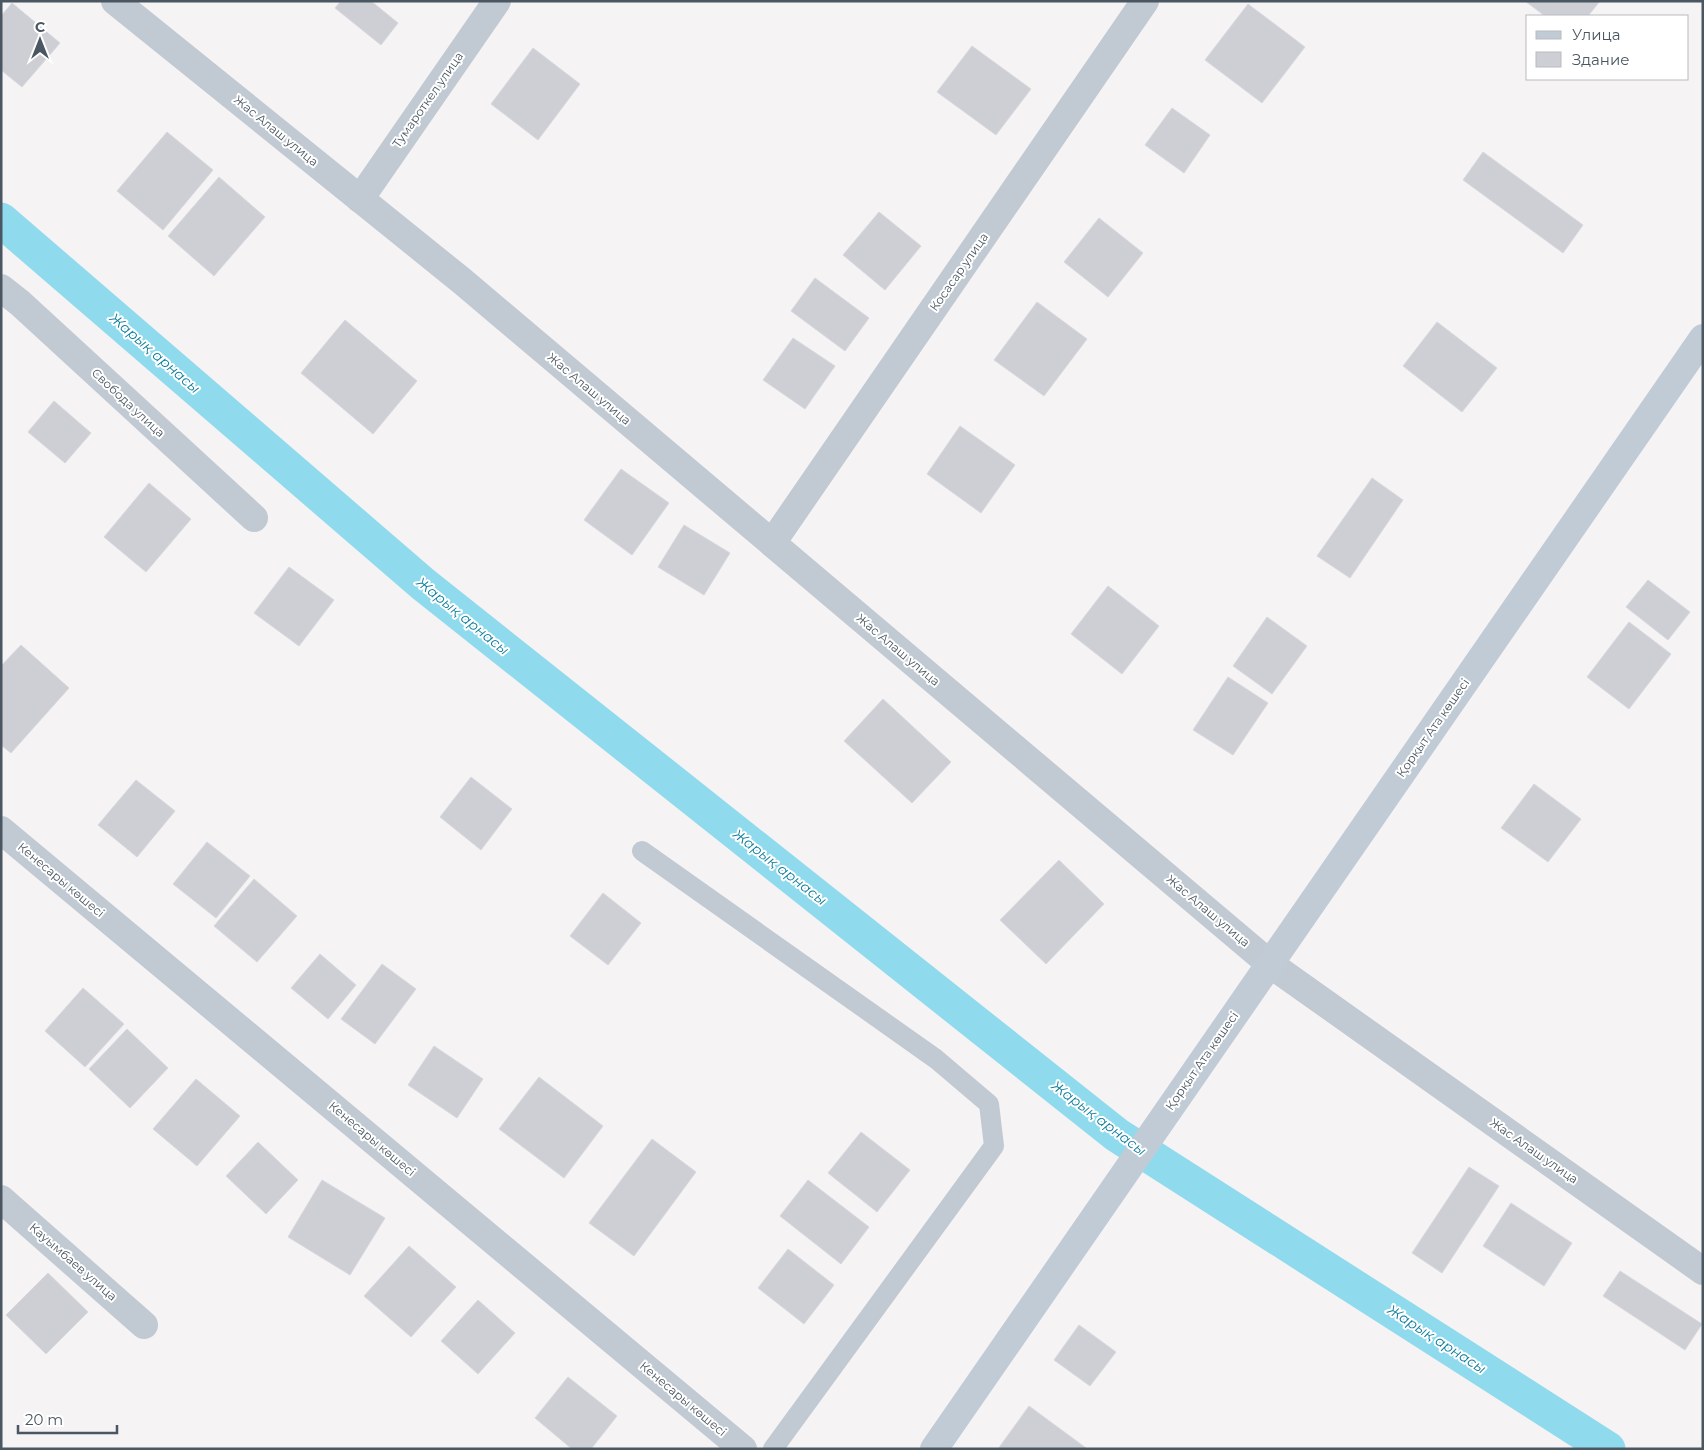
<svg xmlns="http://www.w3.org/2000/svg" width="1704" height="1450" font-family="Montserrat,sans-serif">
<rect width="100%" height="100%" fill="#f5f3f3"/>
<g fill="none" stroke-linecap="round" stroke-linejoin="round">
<!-- canal -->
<path stroke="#90daee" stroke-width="35" d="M1,220l422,364 694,551 491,314"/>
</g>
<!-- building -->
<g fill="#cdcfd5" stroke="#d7d9de">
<path d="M341,1h30l27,22 -17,22 -46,-37z"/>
<path d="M1525,1h75l-12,15h-43z"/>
<path d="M12,3l48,40 -38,44 -21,-17v-54z"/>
<path d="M1248,4l57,43 -43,56 -57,-43z"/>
<path d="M972,46l59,43 -35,46 -59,-43z"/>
<path d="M533,48l47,36 -42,56 -47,-36z"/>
<path d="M1172,108l38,27 -26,38 -39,-28z"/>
<path d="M167,132l46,38 -50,60 -46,-39z"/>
<path d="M1483,152l100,73 -20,28 -100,-73z"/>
<path d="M219,177l46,40 -51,59 -46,-40z"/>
<path d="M879,212l42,34 -36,44 -42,-35z"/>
<path d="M1099,218l44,35 -35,44 -44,-35z"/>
<path d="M815,278l54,40 -24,33 -54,-40z"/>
<path d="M1037,302l50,37 -43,57 -50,-36z"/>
<path d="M345,320l72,61 -44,53 -72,-61z"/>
<path d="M1437,322l60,46 -35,44 -59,-46z"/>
<path d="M793,338l42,28 -30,43 -42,-29z"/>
<path d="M54,401l37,32 -26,30 -37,-31z"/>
<path d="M960,426l55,39 -34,48 -54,-39z"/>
<path d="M621,469l48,34 -37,52 -48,-35z"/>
<path d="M1372,478l31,22 -53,78 -33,-22z"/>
<path d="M149,483l42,36 -45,53 -42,-35z"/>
<path d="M684,525l46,28 -26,42 -46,-28z"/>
<path d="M289,567l45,33 -35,46 -45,-33z"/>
<path d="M1648,580l42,32 -22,28 -42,-33z"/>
<path d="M1108,586l51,40 -37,48 -51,-40z"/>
<path d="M1267,617l40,29 -35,48 -39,-28z"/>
<path d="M1629,622l42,32 -42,55 -42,-32z"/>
<path d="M21,645l48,43 -58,65 -10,-8v-79z"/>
<path d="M1228,677l40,26 -35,52 -40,-25z"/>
<path d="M883,699l68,63 -39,41 -68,-62z"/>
<path d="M471,777l41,32 -31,41 -41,-33z"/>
<path d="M136,780l39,31 -38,46 -39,-32z"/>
<path d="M1534,784l47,35 -33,43 -47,-34z"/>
<path d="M207,842l43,34 -34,42 -43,-34z"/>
<path d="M1059,860l45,44 -58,60 -46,-44z"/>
<path d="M254,879l43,37 -40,46 -43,-36z"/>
<path d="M603,893l38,30 -33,42 -38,-29z"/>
<path d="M320,954l36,31 -28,34 -37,-31z"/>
<path d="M382,964l34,25 -41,55 -34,-25z"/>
<path d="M83,988l41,36 -39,43 -40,-36z"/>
<path d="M127,1029l41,39 -38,40 -41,-39z"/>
<path d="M434,1046l49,33 -26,39 -49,-33z"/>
<path d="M539,1077l64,49 -39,52 -65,-49z"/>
<path d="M196,1079l44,37 -43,50 -44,-37z"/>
<path d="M861,1132l49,38 -33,42 -49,-39z"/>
<path d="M652,1139l44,33 -62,84 -45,-33z"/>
<path d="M258,1142l40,38 -32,34 -40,-38z"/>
<path d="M1469,1167l30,19 -57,87 -30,-20z"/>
<path d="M322,1180l63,38 -35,57 -62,-38z"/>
<path d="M808,1180l61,47 -28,37 -61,-48z"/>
<path d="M1511,1203l61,40 -28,43 -61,-40z"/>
<path d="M409,1246l47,41 -45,50 -47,-41z"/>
<path d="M788,1249l46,36 -30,39 -46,-36z"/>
<path d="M1620,1271l82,53 -17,26 -82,-54z"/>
<path d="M48,1273l40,39 -42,42 -40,-39z"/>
<path d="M478,1300l37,33 -37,41 -37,-33z"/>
<path d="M1079,1325l37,27 -26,34 -36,-26z"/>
<path d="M568,1377l49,39 -26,33h-19l-37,-31z"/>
<path d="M1029,1406l57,42 -1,1h-87z"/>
</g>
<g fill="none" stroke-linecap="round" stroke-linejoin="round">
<!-- service -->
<path stroke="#c1cad2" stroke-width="20" d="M642,851l294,208 53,45 5,42 -221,303"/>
<!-- minor -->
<g stroke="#c1cad2" stroke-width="28">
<path d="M115,1l347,280 808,683 433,307"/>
<path d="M360,199l137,-198"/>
<path d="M1,288l19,15 234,215"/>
<path d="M772,543l373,-542"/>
<path d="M1,830l742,619"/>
<path d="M1,1199l143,126"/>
</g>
<!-- secondary -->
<path stroke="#c1cbd6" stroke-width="28" d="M934,1449l769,-1111"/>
</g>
<g text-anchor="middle" stroke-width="4" stroke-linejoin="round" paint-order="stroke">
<!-- street labels -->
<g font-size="12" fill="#4a5661" stroke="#fff">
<text transform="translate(428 100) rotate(-55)" y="4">Тумароткел улица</text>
<text transform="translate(276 131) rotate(39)" y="4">Жас Алаш улица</text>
<text transform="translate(959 272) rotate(-55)" y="4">Косасар улица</text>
<text transform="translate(589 389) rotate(40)" y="4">Жас Алаш улица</text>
<text transform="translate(128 403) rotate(43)" y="4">Свобода улица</text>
<text transform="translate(898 650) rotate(40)" y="4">Жас Алаш улица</text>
<text transform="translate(1433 728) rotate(-55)" y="4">Қорқыт Ата көшесі</text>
<text transform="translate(61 880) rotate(40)" y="4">Кенесары көшесі</text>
<text transform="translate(1208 911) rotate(40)" y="4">Жас Алаш улица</text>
<text transform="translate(1202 1061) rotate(-55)" y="4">Қорқыт Ата көшесі</text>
<text transform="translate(372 1139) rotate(40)" y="4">Кенесары көшесі</text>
<text transform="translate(1534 1151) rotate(35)" y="4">Жас Алаш улица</text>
<text transform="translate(73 1262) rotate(41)" y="4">Кауымбаев улица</text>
<text transform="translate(683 1399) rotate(40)" y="4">Кенесары көшесі</text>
</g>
<!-- water labels -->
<g font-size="14" font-style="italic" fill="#0c7c9b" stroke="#fff">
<text transform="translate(155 353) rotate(41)" y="5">Жарық арнасы</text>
<text transform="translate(463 616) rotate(39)" y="5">Жарық арнасы</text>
<text transform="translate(780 867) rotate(38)" y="5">Жарық арнасы</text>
<text transform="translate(1099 1118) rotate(37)" y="5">Жарық арнасы</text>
<text transform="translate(1437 1339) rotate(33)" y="5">Жарық арнасы</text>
</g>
</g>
<!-- border -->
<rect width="1704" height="1450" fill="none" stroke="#4a5661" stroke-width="5"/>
<!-- legend -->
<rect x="1526" y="15" width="162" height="65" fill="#ffffff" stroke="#b7bbc0"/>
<rect x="1536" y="31" width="25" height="8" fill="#c1cbd6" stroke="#b7bbc0"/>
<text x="1572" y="40" font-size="15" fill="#4a5661">Улица</text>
<rect x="1536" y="52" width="25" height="15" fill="#cdcfd5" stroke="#b7bbc0"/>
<text x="1572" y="65" font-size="15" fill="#4a5661">Здание</text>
<!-- north arrow -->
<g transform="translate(40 40)" stroke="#ffffff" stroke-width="4" paint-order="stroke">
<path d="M0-4L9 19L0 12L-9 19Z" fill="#4a5661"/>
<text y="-8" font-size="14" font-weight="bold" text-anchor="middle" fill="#4a5661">С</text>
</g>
<!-- scale -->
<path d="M18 1425v8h99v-8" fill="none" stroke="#4a5661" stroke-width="2.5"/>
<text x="25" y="1425" font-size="15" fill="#4a5661" stroke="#ffffff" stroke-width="4" paint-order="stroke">20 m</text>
</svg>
